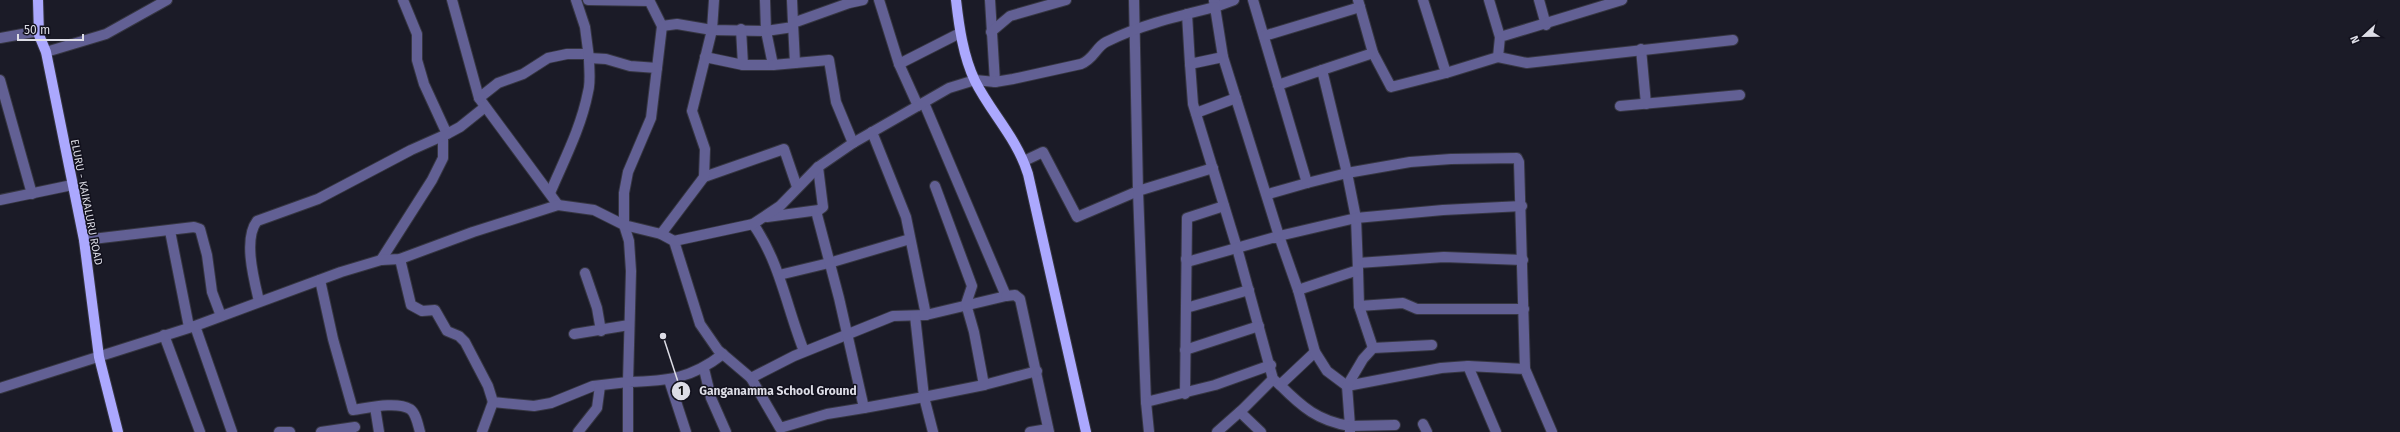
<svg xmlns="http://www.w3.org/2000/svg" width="2400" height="432" font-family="'Fira Sans',sans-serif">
<rect width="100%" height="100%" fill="#1b1b27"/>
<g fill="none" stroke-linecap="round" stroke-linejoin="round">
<!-- minor casing -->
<g stroke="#363642" stroke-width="12">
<g id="minor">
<path d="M403,0l14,34v26l7,24 23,50 13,-7 25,-20"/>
<path d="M452,0l27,98 79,107"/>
<path d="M588,0l61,1"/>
<path d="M649,0l13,26 -5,42"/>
<path d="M792,0l1,23"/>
<path d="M879,0l20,64 19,42"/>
<path d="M990,0l5,82"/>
<path d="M1253,0l54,183 -39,11"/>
<path d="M1489,0l11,37"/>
<path d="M1539,0l7,25"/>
<path d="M1214,1l1,6 19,-7"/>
<path d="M1187,14l3,50 33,-7"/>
<path d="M662,26l15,-2 35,6 54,1 -1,-31"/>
<path d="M741,29l2,36"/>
<path d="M991,32l19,-16 56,-16"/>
<path d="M1264,36l96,-29"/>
<path d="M0,38l39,-7"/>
<path d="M1641,49l5,55"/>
<path d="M46,52l60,-18 61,-34"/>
<path d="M1373,53l18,34 55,-14 -23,-73"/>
<path d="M705,57l38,8h30l-7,-34 27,-4"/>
<path d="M1498,57l29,6 206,-23"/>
<path d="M795,63l-2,-40 56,-20 14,-3"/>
<path d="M899,64l61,-31"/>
<path d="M1190,64l3,40 44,144 36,131 7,6 35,-33"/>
<path d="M773,65l56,-5 7,42 17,41"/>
<path d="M1322,70l51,-17 -15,-53"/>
<path d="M1446,73l52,-16 2,-20 122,-37"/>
<path d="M0,80l32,114"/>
<path d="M1278,85l44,-15 25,103 -40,10"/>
<path d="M479,98l19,-15 25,-9 25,-16 19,-4h21"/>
<path d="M1620,106l120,-11"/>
<path d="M1196,113l40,-15"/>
<path d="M872,132l34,85 20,98 80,-19 -82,-193"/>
<path d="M1024,161l19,-9 34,65 61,-26 -4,-191"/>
<path d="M1213,168l-75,23 8,211 69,-17 56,-20"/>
<path d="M704,177l80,-28 13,38"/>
<path d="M550,193c14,-33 31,-65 38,-101 3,-10 1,-23 1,-34"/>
<path d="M0,200l72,-15"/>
<path d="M767,217l52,-7 4,-3 -5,-40"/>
<path d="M753,224c27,38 34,85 51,127"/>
<path d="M170,231l19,96"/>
<path d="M661,234l43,-57 1,-28 -13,-38 20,-81 2,-30"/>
<path d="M84,240l110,-13 6,2 7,26 5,37 9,24"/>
<path d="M674,241l26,83 18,26 33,28 43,-22 99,-40 33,-1"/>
<path d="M400,259l11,46 11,6 13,-1 12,21 12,5 6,6 23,44 5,16 41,4 17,-3 42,-17 35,-4 3,-111 -2,-30 -5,-16v-32l4,-21 23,-54 6,-50 -27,-2 -24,-7 -17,-1 -4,-31 -9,-27"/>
<path d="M1186,259l1,3 92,-26 19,54 17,62 12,19 20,15 94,-18 27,-2 57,3 27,63"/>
<path d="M381,260l51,-80 11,-22v-21"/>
<path d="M1358,263l86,-6 79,3"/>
<path d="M1358,270l1,36 14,42"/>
<path d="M585,273l12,35 4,23"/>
<path d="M779,275l50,-12 81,-24"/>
<path d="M320,280l13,59 20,71c15,-2 43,-9 57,-1 6,4 8,16 10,23"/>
<path d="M1298,290l60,-20 -2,-52 -9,-45 63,-11 41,-3 66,-1 2,4 6,207"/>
<path d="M1006,296l9,-1 5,4 29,133"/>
<path d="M259,301c-5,-21 -16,-62 -2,-80l61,-22 93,-49 36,-16"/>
<path d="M1359,306l44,-3 14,6h107"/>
<path d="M1186,308l63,-18"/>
<path d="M195,326l37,106"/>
<path d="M574,334l55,-9"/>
<path d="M164,335l36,97"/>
<path d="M1185,350l74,-24"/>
<path d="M1468,366l28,66"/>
<path d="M704,369l7,29 15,34"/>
<path d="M751,378l29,50 47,-14 37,-6 -25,-110 -23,-87"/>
<path d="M669,380l17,52"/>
<path d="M984,385l53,-14"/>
<path d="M1280,385c22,22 38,36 70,41l-3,-40 16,-27 10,-11 59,-3"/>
<path d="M0,388l195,-62 146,-54 40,-12 19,-1 73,-27 85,-27 36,5 30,15 37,9 13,7 79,-17 27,-18 38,-39 35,-24 96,-55 26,-8 20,2 18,-3 68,-15c13,-5 15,-17 25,-22 34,-17 73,-26 109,-35l8,50 56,179 77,-18 87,-8 79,-4"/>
<path d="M1185,394l2,-176 37,-12"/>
<path d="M1146,402l3,30"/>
<path d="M375,407l4,25"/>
<path d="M864,408l60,-11 -9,-81"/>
<path d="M1240,412l21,20"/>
<path d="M1423,424l4,8"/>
<path d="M279,432h11"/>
<path d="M321,432l34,-5"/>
<path d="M482,432l11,-30"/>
<path d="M578,432l19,-24 3,-22"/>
<path d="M628,432v-50c39,-1 63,-3 95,-28"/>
<path d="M933,432l-9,-35 60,-12 -10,-53 -8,-28 6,-18 -37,-100"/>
<path d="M1030,432l18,-3"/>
<path d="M1217,432l26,-23 30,-30"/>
<path d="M1350,432v-6l45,-1"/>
</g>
</g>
<!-- major casing -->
<g stroke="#363642" stroke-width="12">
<g id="major">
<path d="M38,0l1,35 7,17 38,188 15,117 19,75"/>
<path d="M956,0c3,26 7,56 19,81 16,32 42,57 53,93l58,258"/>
</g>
</g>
<!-- minor -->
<use href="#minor" stroke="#626094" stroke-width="10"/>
<!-- major -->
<use href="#major" stroke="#aba8fe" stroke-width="10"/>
</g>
<g text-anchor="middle" stroke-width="3" stroke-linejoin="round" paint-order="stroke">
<!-- street labels -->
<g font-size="11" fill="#dddde6" stroke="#12111d">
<text transform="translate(87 202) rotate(79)" y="4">ELURU - KAIKALURU ROAD</text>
</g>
</g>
<!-- callouts -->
<path fill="none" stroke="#dddde6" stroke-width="1.5" d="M663 336L681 391"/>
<g fill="#dddde6" stroke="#12111d" stroke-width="1.5">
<circle cx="663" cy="336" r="4"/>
<circle cx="681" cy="391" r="10"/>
</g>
<g font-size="12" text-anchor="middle" font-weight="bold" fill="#111">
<text x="681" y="395">1</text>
</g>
<g font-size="12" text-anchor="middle" font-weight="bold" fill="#dddde6" stroke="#12111d" stroke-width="3" stroke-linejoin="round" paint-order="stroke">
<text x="778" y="395">Ganganamma School Ground</text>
</g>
<!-- north arrow -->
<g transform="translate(2364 36) rotate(248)" stroke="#12111d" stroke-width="3" paint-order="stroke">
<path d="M0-3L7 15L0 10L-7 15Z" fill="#dddde6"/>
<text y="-6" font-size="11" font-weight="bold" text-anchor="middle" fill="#dddde6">N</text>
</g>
<!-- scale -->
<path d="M18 34v6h65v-6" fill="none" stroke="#dddde6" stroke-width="2"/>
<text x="24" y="34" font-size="12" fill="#dddde6" stroke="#12111d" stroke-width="3" paint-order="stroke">50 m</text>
</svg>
